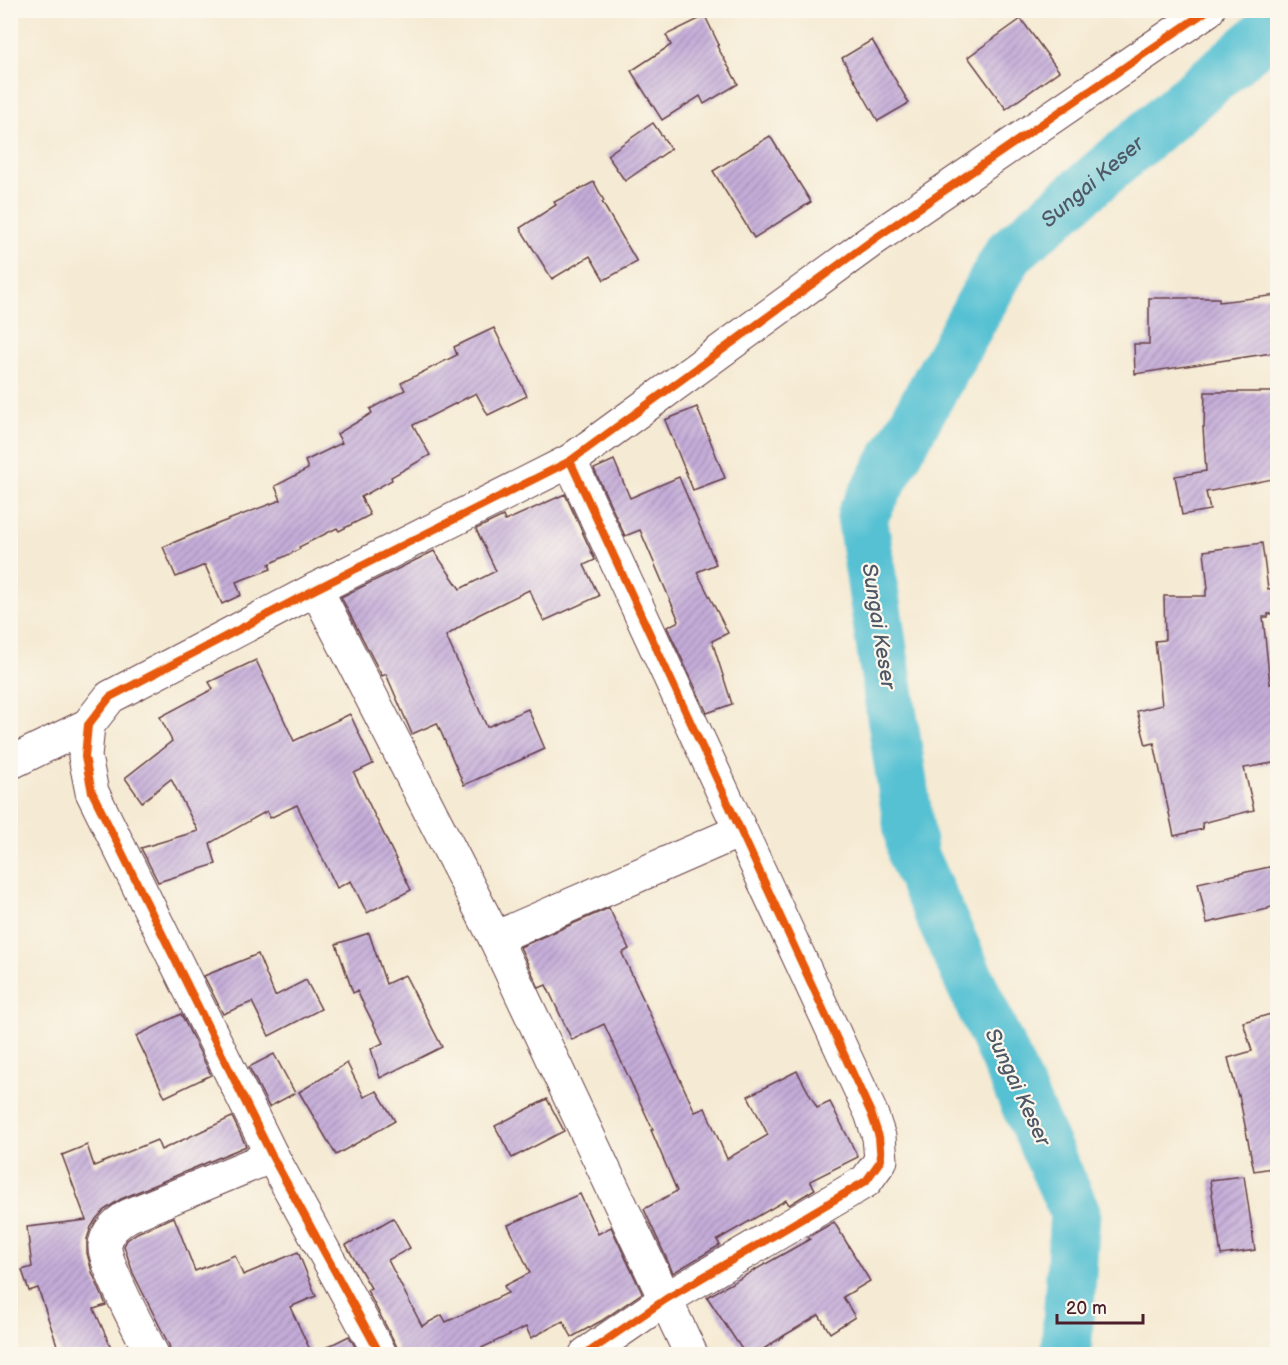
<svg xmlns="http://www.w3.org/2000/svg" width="1288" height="1365" font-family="'Balsamiq Sans',sans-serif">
<defs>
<pattern id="building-hatch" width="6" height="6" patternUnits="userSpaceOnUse" patternTransform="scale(1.5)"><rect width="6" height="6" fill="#c5add9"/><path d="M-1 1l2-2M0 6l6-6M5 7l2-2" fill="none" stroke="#a28cb0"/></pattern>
</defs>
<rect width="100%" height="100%" fill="#fbf7ec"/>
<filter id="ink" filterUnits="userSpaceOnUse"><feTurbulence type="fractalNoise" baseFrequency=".0167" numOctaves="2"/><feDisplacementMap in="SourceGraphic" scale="12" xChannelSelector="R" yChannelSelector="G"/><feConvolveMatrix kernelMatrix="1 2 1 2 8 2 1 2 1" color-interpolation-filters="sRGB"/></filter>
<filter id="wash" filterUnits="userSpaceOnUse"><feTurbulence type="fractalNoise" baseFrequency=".008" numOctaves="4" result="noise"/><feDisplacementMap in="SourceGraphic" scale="24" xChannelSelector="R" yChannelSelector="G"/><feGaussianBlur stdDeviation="1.35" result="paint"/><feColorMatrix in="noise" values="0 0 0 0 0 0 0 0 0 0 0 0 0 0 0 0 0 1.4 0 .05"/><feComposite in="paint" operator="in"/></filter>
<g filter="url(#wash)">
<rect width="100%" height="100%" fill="#f5ead3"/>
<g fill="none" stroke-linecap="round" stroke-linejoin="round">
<!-- river -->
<path stroke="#57c1d3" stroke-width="51" id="s1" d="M1066,1354l9,-142 -162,-356 -51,-340 147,-263 269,-230"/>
</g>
<g id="blocks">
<!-- building -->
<g fill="url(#building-hatch)">
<path d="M705,16l14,29 -2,1 21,38 -34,20 -4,-8 -38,24 -31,-49 40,-26 -5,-10z"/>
<path d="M1021,19l38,52 -53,38 -38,-52z"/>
<path d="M872,40l37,63 -31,18 -36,-63z"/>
<path d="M653,123l18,26 -46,32 -18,-26z"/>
<path d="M770,136l41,66 -57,36 -41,-67z"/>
<path d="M594,182l10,19 -2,1 35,60 -33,18 -14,-24 -38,23 -32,-51 36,-23 -2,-3z"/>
<path d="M1278,295v57l-143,22 -1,-30h15v-46h70v4z"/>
<path d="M494,328l33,68 -39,19 -12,-22 -63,32 17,30 -39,22 1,3 -31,17 9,18 -31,16 -2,-3 -38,19 1,2 -31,15 2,5 -35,13 5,13 -19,9 -17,-39 -29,12 -13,-30 57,-24 61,-23 -6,-14 33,-17 -3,-8 37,-18 -5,-9 35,-21 -2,-4 35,-19 -4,-7 56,-28 -3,-8z"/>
<path d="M1205,392h73v86l-72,14 4,18 -28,5 -7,-39 31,-5 -3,-44h1z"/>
<path d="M697,407l28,71 -32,12 -28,-70z"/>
<path d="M614,460l16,38 49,-21 37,87 -19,8 31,61 -16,8 20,63 -25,9 -40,-86 12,-6 -39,-91 -15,6 -31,-67z"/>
<path d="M565,494l30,66 -11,5 15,31 -55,25 -15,-31 -51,25 -32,21 41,91 41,-18 17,40 -81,36 -27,-62 -25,11 -26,-60 -4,2 -41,-79 93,-46 26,38 36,-18 -20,-42 27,-13 2,5z"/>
<path d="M1262,543l6,46 10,-1v25l-10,1v3h-5l7,67 8,-2v80l-34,6 10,42 -52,13 1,6 -29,7 -20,-93 -8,2 -9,-34 25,-6 -7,-64 10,-1 -1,-44h42v-6l2,-1 -4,-38z"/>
<path d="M256,660l38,81 56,-27 23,50 -19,9 57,117 -44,23 -16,-32 -14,7 -40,-83 -27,13 -3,-7 -57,32 6,21 -58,18 -17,-34 57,-17 -27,-52 -29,23 -17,-24 47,-37 -12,-24 53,-28 -4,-7z"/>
<path d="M1278,865v40l-10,3v1l-61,14 -9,-40z"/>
<path d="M609,908l20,41 -7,4 73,159 10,-4 22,51 41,-24 -20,-39 49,-25 20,37 13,-6 28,55 -48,24 5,8 -26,16 -3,-5 -69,40 3,5 -47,28 -29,-64 33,-18 -26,-61h2l-49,-106 -32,16 -26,-55 -7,3 -19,-41z"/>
<path d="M369,933l17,51 19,-9 37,72 -62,31 -9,-29 12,-6 -26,-52 -4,2 -17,-49z"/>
<path d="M258,954l17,42 31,-16 15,29 -52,27 -17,-34 -29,12 -19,-38z"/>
<path d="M1278,1012v155l-24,4 -15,-76 -1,1 -10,-38 24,-7 -9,-29z"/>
<path d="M181,1014l30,61 -46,22 -29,-61z"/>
<path d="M274,1054l21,39 -26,14 -20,-40z"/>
<path d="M347,1063l17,34 13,-6 18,30 -59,34 -37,-63z"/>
<path d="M547,1099l17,32 -52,27 -17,-32z"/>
<path d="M232,1117l14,29 -125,53 -17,11 -8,9 -5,8 -4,12v14l5,19 14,33 -12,4 20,45h-54l-22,-66 -9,3 -7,-21 10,-3 -5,-40 59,-7 -24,-65 25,-10 7,21 63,-26 4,10z"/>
<path d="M1244,1176l11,74 -34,5 -11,-75z"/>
<path d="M580,1194l18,40 13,-7 31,66 -41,28 -29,16 -9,-16 -32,17 -5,-11 -57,27h-70l-3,-9 -29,-55 4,-2 -25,-43 47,-27 17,30 -22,12 34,66 20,-11 4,7 62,-29 -4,-7 26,-13 -22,-48z"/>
<path d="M174,1217l21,54 40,-16 8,20 55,-23 18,44 -26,11 22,47h-141l-2,-9 -36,-72 -9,-27 3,-6 10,-7z"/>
<path d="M834,1222l36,59 -27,16 12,20 -25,16 -11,-18 -34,20 -29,19h-11l-38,-57 103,-58 -2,-2z"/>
<path d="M349,1336l10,18h-46z"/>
</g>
</g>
</g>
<g filter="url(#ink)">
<use href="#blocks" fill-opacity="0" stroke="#643d44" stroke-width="1.5"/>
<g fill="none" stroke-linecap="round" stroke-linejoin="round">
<!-- minor casing -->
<g stroke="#643d44" stroke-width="35">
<g id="minor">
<path d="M570,461l301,652 8,24 2,23 -15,21 -200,118 -80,55"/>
<path d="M316,589l179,349 196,416"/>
<path d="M10,763l78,-38"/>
<path d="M495,938l245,-107"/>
<path d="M152,1354c-9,-17 -51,-96 -47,-110 3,-14 11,-20 23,-28l144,-60"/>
<path d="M380,1354l-108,-198 -180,-364 -7,-35 3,-32 22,-28 206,-108 254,-128 304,-222 334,-229"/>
</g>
</g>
<!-- minor -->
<use href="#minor" stroke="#fff" stroke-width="33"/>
<!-- cycleway casing -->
<g stroke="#fbf7ec" stroke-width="11">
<g id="cycleway">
<path d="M570,461l301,652 8,24 2,23 -15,21 -200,118 -80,55"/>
<path d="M380,1354l-108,-198 -180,-364 -7,-35 3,-32 22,-28 206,-108 254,-128 304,-222 334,-229"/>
</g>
</g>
<!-- cycleway -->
<use href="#cycleway" stroke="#e8590c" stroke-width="8"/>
</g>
</g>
<g text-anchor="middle" stroke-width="4.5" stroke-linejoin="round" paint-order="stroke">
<!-- water labels -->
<g font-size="21" font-style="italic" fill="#4f5866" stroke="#fbf7ec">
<text dy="7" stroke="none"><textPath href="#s1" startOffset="1288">Sungai Keser</textPath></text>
<text transform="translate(879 626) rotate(81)" y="7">Sungai Keser</text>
<text transform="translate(1018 1087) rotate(65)" y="7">Sungai Keser</text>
</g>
</g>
<!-- margin -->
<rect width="1288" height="1365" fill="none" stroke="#fbf7ec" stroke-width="36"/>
<!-- scale -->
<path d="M1057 1314v9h86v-9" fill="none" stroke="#4a1f2b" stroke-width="3"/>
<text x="1066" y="1314" font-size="18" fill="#4a1f2b" stroke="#fbf7ec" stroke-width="4.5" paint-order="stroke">20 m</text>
</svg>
